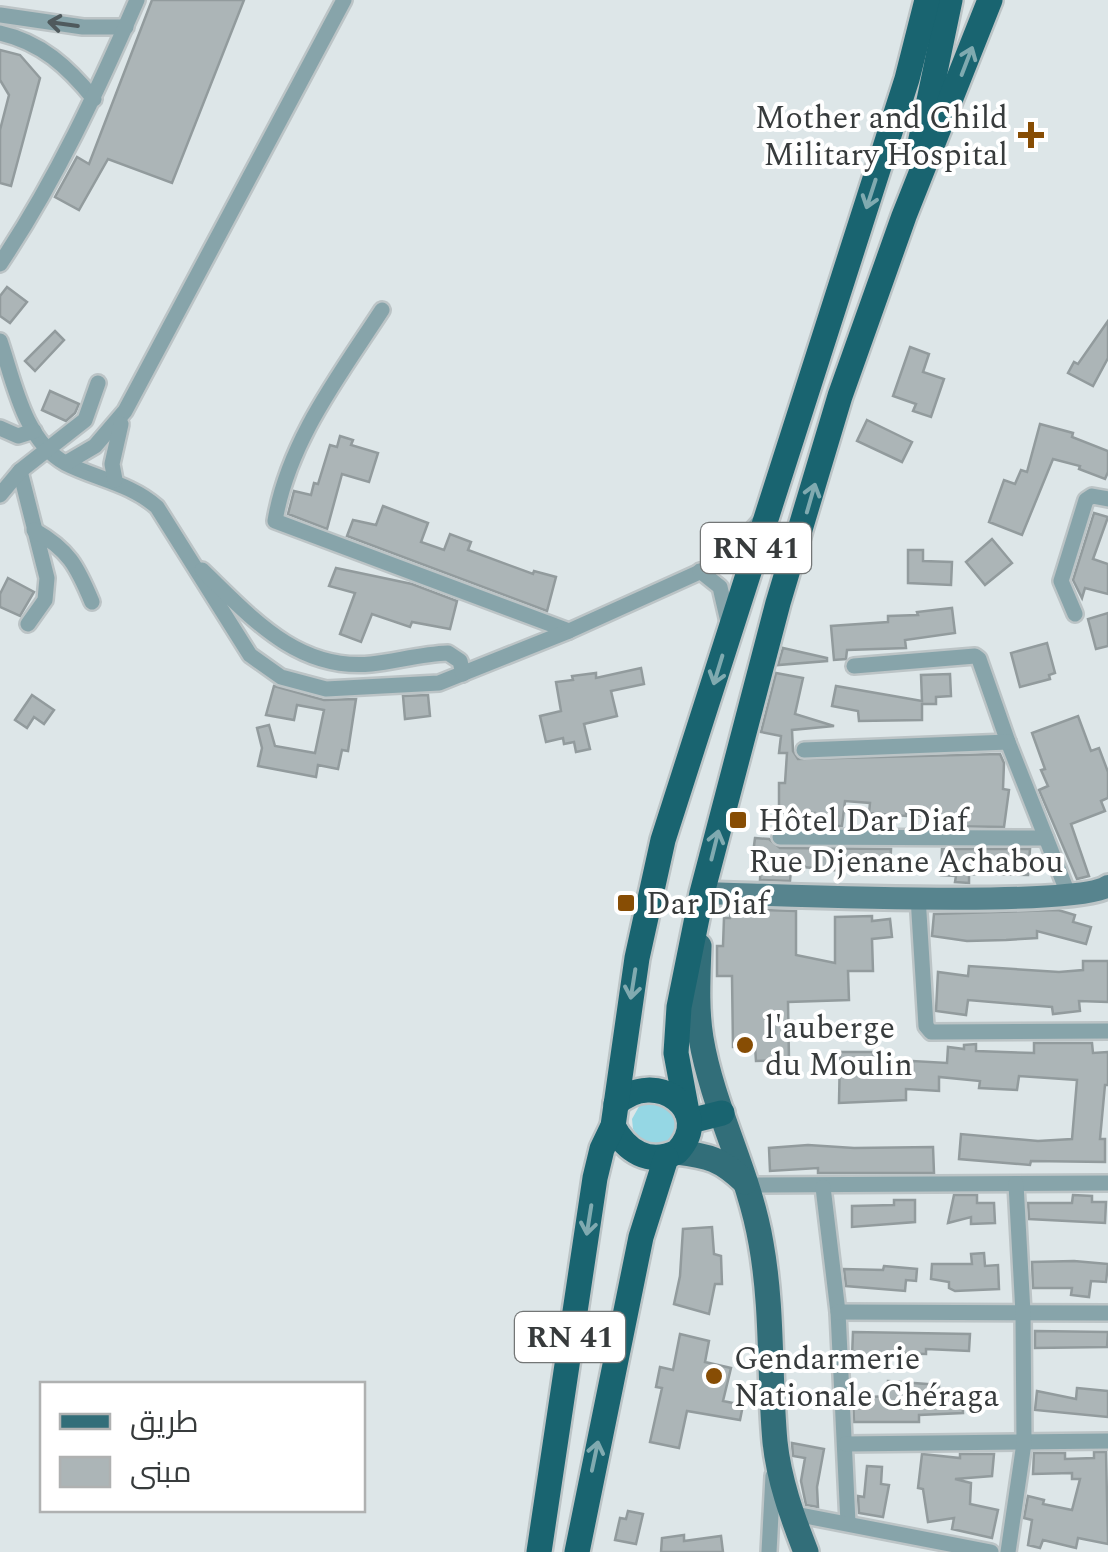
<svg xmlns="http://www.w3.org/2000/svg" width="1108" height="1552" font-family="Spectral,Cairo,serif">
<rect width="100%" height="100%" fill="#dde6e8"/>
<!-- green -->
<path fill="#95d7e4" d="M668,1101l12,25c-10,18 -15,20 -36,18l-11,-15 -1,-10 9,-16z"/>
<!-- building -->
<g fill="#acb5b7" stroke="#929b9d" stroke-width="2.5">
<path d="M152,0h92l-72,183 -64,-24 -29,51 -24,-13 22,-40 12,7z"/>
<path d="M0,50l20,5 20,23 -29,108 -11,-3v-53l9,-35 -9,-15z"/>
<path d="M7,287l20,15 -17,21 -10,-7v-20z"/>
<path d="M1108,321v37l-15,28 -25,-13 6,-11 4,2z"/>
<path d="M55,331l9,9 -29,31 -10,-10z"/>
<path d="M910,347l19,7 -6,18 21,7 -13,38 -18,-6 3,-7 -23,-8z"/>
<path d="M50,391l29,13 -4,9 -9,8 -24,-11z"/>
<path d="M867,420l45,22 -10,20 -45,-21z"/>
<path d="M1040,424l33,9 -1,4 36,14v21l-3,7 -26,-10 1,-3 -27,-7 -31,76 -33,-13 15,-42 11,4 6,-14 6,2z"/>
<path d="M340,436l13,4 -2,5 27,8 -9,29 -27,-8 -15,55 -39,-15 6,-23 17,4 3,-12 4,1 12,-39 7,2z"/>
<path d="M383,506l45,17 -7,19 23,8 6,-16 21,8 -3,8 65,24 1,-3 22,6 -9,34 -200,-75 6,-16 23,5z"/>
<path d="M1094,513l14,4 -15,42 15,5v30l-23,-6 -3,10 -9,-18z"/>
<path d="M992,539l20,24 -27,22 -19,-23z"/>
<path d="M908,550h15v11l29,1 -1,23 -43,-2z"/>
<path d="M336,568l76,16 45,17 -7,28 -38,-7 -2,5 -38,-13 -11,28 -21,-8 15,-41 -26,-7z"/>
<path d="M8,578l26,14 -14,24 -20,-9v-13z"/>
<path d="M952,608l3,25 -50,7 1,8 -59,2 -1,9 -12,1 -3,-34 57,-4v-6l30,-1 -1,-3z"/>
<path d="M1108,613v33l-12,3 -8,-30z"/>
<path d="M1047,643l8,30 -6,2 1,4 -30,8 -9,-34z"/>
<path d="M783,648l44,10v3l-49,4z"/>
<path d="M641,668l3,16 -33,7 6,25 -33,8 6,25 -14,3 -2,-10 -10,2 -1,-6 -17,4 -6,-26 21,-5 -5,-29 17,-2 -1,-4 24,-3v5z"/>
<path d="M776,673l27,5 -8,36 39,12 -42,4 1,21 5,8 202,-5 4,9 -1,26 6,1 -5,37 -60,-1v-6l-38,-7v3l-37,-3 1,-10 -25,-2 -3,25h-22l1,-10 -8,-1 1,-2h-35v-30h6l2,-30h-8l2,-17 -20,-4z"/>
<path d="M950,674l1,22 -15,1v7h-14v16l-63,1 -1,-10 -26,-5 4,-20 86,15 -1,-26z"/>
<path d="M274,686l50,14 32,-1 -8,52 -6,-1 -4,19 -20,-4 -2,12 -58,-11 4,-18 -5,-20 12,-3 6,21 40,7 9,-43 -27,-5 -3,15 -28,-5z"/>
<path d="M32,695l22,15 -10,14 -10,-7 -7,11 -12,-8z"/>
<path d="M428,695l2,21 -25,3 -2,-23z"/>
<path d="M1078,716l13,35 8,-3 9,24v26l-7,3 4,10 -34,13 18,52 -12,3 -38,-89 9,-4 -7,-16 4,-1 -13,-36z"/>
<path d="M755,838l14,1 11,9 111,1 -1,20 -48,-4 -1,6 -38,-4v4l-12,-1 -1,11 -30,-1 1,-18 -9,-1z"/>
<path d="M942,849h88l-2,26 -59,-1v9l-14,-1 1,-6 -15,-1z"/>
<path d="M731,909l65,2v44l39,8v-46l37,-1v5l18,-2 2,18 -20,2 1,32h-25l1,29 -61,2 1,58 -33,1 -1,-15 -22,1 -1,-71h-15v-30h6l1,-28h6z"/>
<path d="M1058,910l17,5 -2,7 18,5 -5,17 -49,-13v7l-31,2 -39,1 -35,-5 2,-22z"/>
<path d="M1083,961h25v41l-29,-1 1,10 -27,3 -1,-7 -84,-7 -2,15 -30,-4 2,-39 30,4 1,-10 90,6 24,-2z"/>
<path d="M1034,1043h58l1,10 15,-1v33h-3l-5,54h5v23l-74,-1 -1,4 -71,-6 2,-25 77,7 34,-2 5,-59 -58,-4 -2,14 -38,-2 1,-7 -41,-4v14l-33,-2v11l-67,3 1,-51h33v18h40v-9l34,2 1,-16 16,2v-4l12,-1v7l58,2z"/>
<path d="M808,1145l46,3 79,-1 1,26h-116v-5l-48,3 -1,-23z"/>
<path d="M954,1195h23v8h17l1,20 -24,1v-7l-23,6z"/>
<path d="M1073,1195l19,1v6h14l-1,21 -76,-4 -1,-16h44z"/>
<path d="M894,1200h21v22l-63,5v-21l42,-1z"/>
<path d="M712,1227l2,27 7,2 1,28h-7l-6,30 -35,-10 6,-28 3,-47z"/>
<path d="M984,1253l1,13 13,-1 1,24 -44,2 -6,-3v-6l-18,-3 1,-15h40l-1,-10z"/>
<path d="M1074,1261l34,3 -2,18 -15,-1 -2,16 -18,-2 1,-7h-39l-1,-26z"/>
<path d="M884,1266l33,3 -1,12 -10,-1 -1,11 -59,-5 -2,-17 39,1z"/>
<path d="M1035,1331l73,1 -1,15 -72,1z"/>
<path d="M853,1332l117,2 -1,17 -43,-2v5l-39,-1v6l-35,-1z"/>
<path d="M680,1334l29,7 -4,21 26,6 -8,33 20,4 -3,15 -53,-9 -8,37 -29,-6 12,-54 -6,-1 4,-20 13,3z"/>
<path d="M888,1381l51,4v12l23,-1 1,17 -44,2v7h-65l-1,-24 35,-2z"/>
<path d="M1077,1388l31,3v26l-73,-7 2,-19 39,8z"/>
<path d="M792,1443l32,6 -7,38 1,20 -12,-2 -5,-24 4,-23 -12,-2z"/>
<path d="M1094,1452h12l2,92 -30,-6 -2,10 -33,-8 -3,8 -12,-3 4,-25 -8,-2 4,-22 16,4 -1,4 29,6 8,-31h-8v-6l-39,1 1,-21h31v6l29,-1z"/>
<path d="M922,1454l38,4v-4h34l-2,22 -37,3 16,4 -1,21 28,6 -6,28 -40,-9 2,-11 -26,4 -5,-33 -5,-1z"/>
<path d="M867,1466l15,1 -1,17 8,1 -6,32 -24,-4 -1,-17 6,1z"/>
<path d="M628,1511l15,3 -7,30 -21,-4 5,-22 6,1z"/>
<path d="M684,1535v6l37,-5 2,16h-62l1,-14z"/>
</g>
<g fill="none" stroke-linecap="round" stroke-linejoin="round">
<!-- minor casing -->
<g stroke="#bcc4c6" stroke-width="20">
<g id="minor">
<path d="M0,15l83,12h43"/>
<path d="M0,33c41,9 68,34 94,66"/>
<path d="M0,264c56,-84 97,-172 137,-264"/>
<path d="M382,310c-43,66 -94,132 -107,211l294,110"/>
<path d="M0,341c14,41 24,99 65,122 31,16 65,20 92,44l93,148 31,22 45,12 113,-6 130,-52 155,-70 36,-40"/>
<path d="M0,428l18,8 16,-5"/>
<path d="M66,463l29,-17 30,-35 219,-411"/>
<path d="M20,471l27,107 -2,22 -17,24"/>
<path d="M115,480l-3,-16 9,-40"/>
<path d="M0,495l20,-24 65,-51 13,-37"/>
<path d="M34,530c35,20 43,36 58,72"/>
<path d="M202,570c49,47 95,101 169,94 26,-3 51,-10 77,-11l12,8 3,13"/>
<path d="M700,571l20,16 9,39"/>
<path d="M1075,614l-14,-33 25,-81 6,-4 16,3"/>
<path d="M854,666l121,-10 4,3 29,83 61,154"/>
<path d="M804,750l204,-8"/>
<path d="M780,837l266,1"/>
<path d="M918,897l8,129 5,6 177,-1"/>
<path d="M749,1185l359,-2"/>
<path d="M823,1187l15,125 10,211"/>
<path d="M838,1312l270,1"/>
<path d="M846,1444l262,-3"/>
<path d="M790,1513l201,39"/>
<path d="M769,1552l4,-76"/>
<path d="M1008,1552l16,-109 -1,-130 -7,-129"/>
</g>
</g>
<!-- secondary casing -->
<g stroke="#bcc4c6" stroke-width="28">
<path id="secondary" d="M702,893c60,1 374,16 406,-7"/>
</g>
<!-- primary casing -->
<g stroke="#bcc4c6" stroke-width="30">
<g id="primary">
<path d="M699,946c-1,31 -3,62 2,92 12,71 48,134 60,205 12,66 8,133 14,199 4,38 17,74 31,110"/>
<path d="M677,1152c32,4 44,7 68,30"/>
</g>
</g>
<!-- trunk casing -->
<g stroke="#bcc4c6" stroke-width="30">
<g id="trunk">
<path d="M917,158l33,-158"/>
<path d="M687,1112l-11,-59 3,-46 23,-114 76,-290 62,-207 64,-180 86,-216"/>
<path d="M690,1121l32,-8"/>
<path d="M613,1126c13,25 36,40 64,26 39,-41 -22,-85 -61,-48"/>
<path d="M539,1552l56,-374 7,-29 11,-23 24,-168 26,-118 244,-761 20,-79"/>
<path d="M577,1552l64,-315 25,-79"/>
</g>
</g>
<!-- minor -->
<use href="#minor" stroke="#87a4aa" stroke-width="15"/>
<!-- secondary -->
<use href="#secondary" stroke="#57848e" stroke-width="22"/>
<!-- primary -->
<use href="#primary" stroke="#326e79" stroke-width="25"/>
<!-- trunk -->
<use href="#trunk" stroke="#196470" stroke-width="25"/>
</g>
<!-- one-way arrows -->
<defs><path id="oneway-shaft" d="M-6 0H5M1.5-3L5.5 0L1.5 3" fill="none" stroke-width="1.6" stroke-linecap="round" stroke-linejoin="round" transform="scale(2.5)"/></defs>
<use stroke="#4f5a5d" href="#oneway-shaft" transform="translate(63 24) rotate(-172)"/>
<g stroke="#80aab0">
<use href="#oneway-shaft" transform="translate(967 61) rotate(-69)"/>
<use href="#oneway-shaft" transform="translate(871 194) rotate(108)"/>
<use href="#oneway-shaft" transform="translate(811 498) rotate(-74)"/>
<use href="#oneway-shaft" transform="translate(718 670) rotate(107)"/>
<use href="#oneway-shaft" transform="translate(715 845) rotate(-76)"/>
<use href="#oneway-shaft" transform="translate(633 984) rotate(99)"/>
<use href="#oneway-shaft" transform="translate(589 1220) rotate(99)"/>
<use href="#oneway-shaft" transform="translate(595 1456) rotate(-78)"/>
</g>
<!-- markers -->
<g fill="#874d04" stroke="#fff" stroke-width="4">
<path d="M1026 120h10v10h10v10h-10v10h-10v-10h-10v-10h10z"/>
<rect x="728" y="810" width="20" height="20" rx="5"/>
<rect x="616" y="893" width="20" height="20" rx="5"/>
<circle cx="745" cy="1045" r="10"/>
<circle cx="714" cy="1376" r="10"/>
</g>
<g text-anchor="middle" stroke-width="8" stroke-linejoin="round" paint-order="stroke">
<!-- shield labels -->
<g fill="#fff" stroke="#737676" stroke-width="2.5">
<rect x="701" y="523" width="110" height="50" rx="8"/>
<rect x="515" y="1312" width="110" height="50" rx="8"/>
</g>
<g font-size="30" font-weight="bold" fill="#373b3c">
<text x="756" y="558">RN 41</text>
<text x="570" y="1347">RN 41</text>
</g>
<!-- poi labels -->
<g font-size="32" fill="#373b3c" stroke="#fff" text-anchor="start">
<text x="1008" y="128" text-anchor="end">Mother and Child<tspan x="1008" dy="37">Military Hospital</tspan></text>
<text x="758" y="831">Hôtel Dar Diaf</text>
<text x="646" y="914">Dar Diaf</text>
<text x="765" y="1038">l'auberge<tspan x="765" dy="37">du Moulin</tspan></text>
<text x="734" y="1369">Gendarmerie<tspan x="734" dy="37">Nationale Chéraga</tspan></text>
</g>
<!-- street labels -->
<g font-size="32" fill="#373b3c" stroke="#fff">
<text x="906" y="872">Rue Djenane Achabou</text>
</g>
</g>
<!-- legend -->
<rect x="40" y="1382" width="325" height="130" fill="#ffffff" stroke="#afb1b1" stroke-width="2.5"/>
<rect x="60" y="1414" width="50" height="15" fill="#326e79" stroke="#afb1b1" stroke-width="2.5"/>
<text x="130" y="1432" font-size="30" fill="#373b3c">طريق</text>
<rect x="60" y="1457" width="50" height="30" fill="#acb5b7" stroke="#afb1b1" stroke-width="2.5"/>
<text x="130" y="1482" font-size="30" fill="#373b3c">مبنى</text>
</svg>
